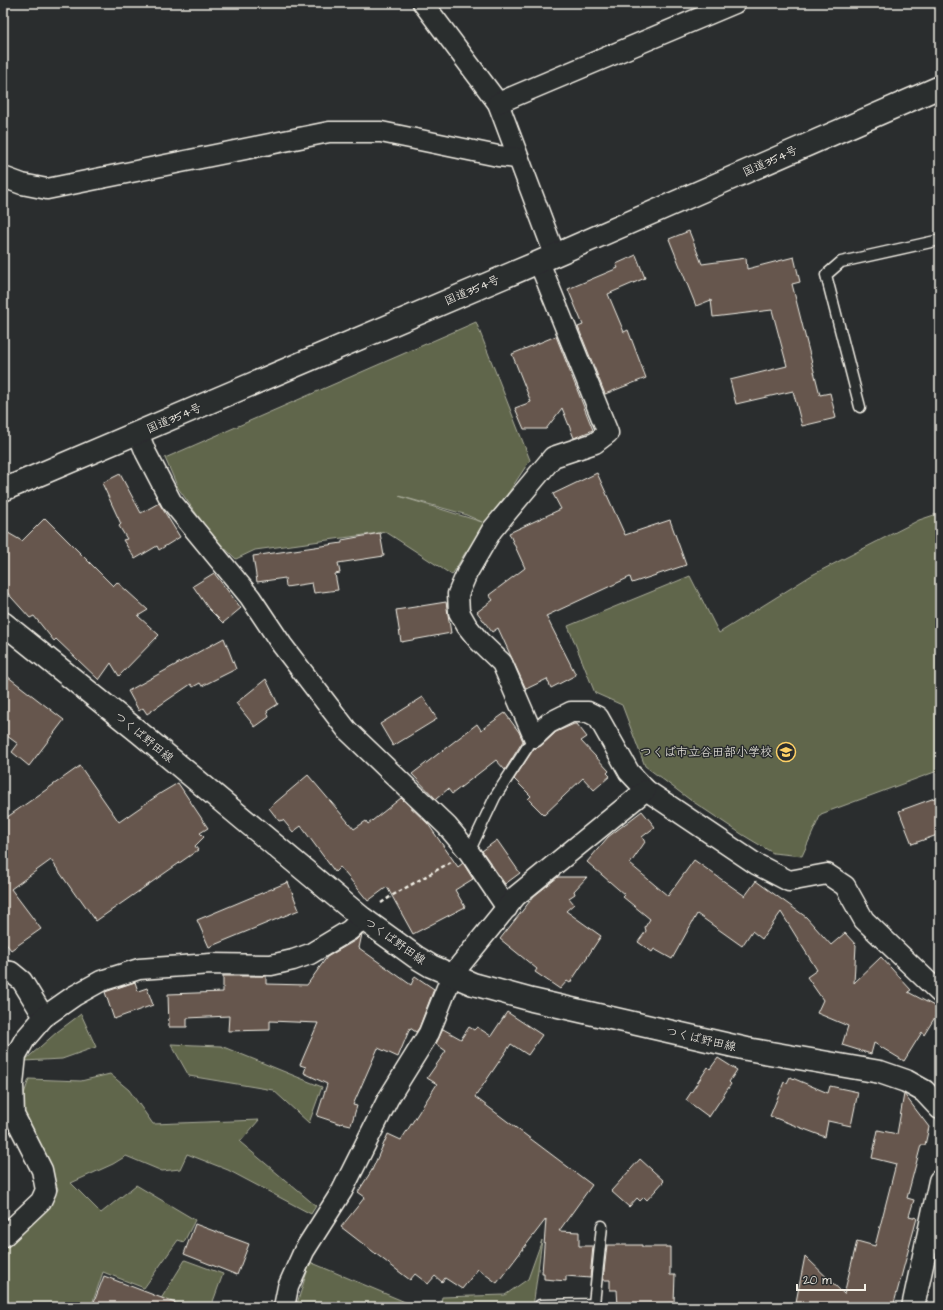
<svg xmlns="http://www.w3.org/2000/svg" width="943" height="1310" font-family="'Architects Daughter','Klee One',sans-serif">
<rect width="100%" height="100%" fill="#2a2d2e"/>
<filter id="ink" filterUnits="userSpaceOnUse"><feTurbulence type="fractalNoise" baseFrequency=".025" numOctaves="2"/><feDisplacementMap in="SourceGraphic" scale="8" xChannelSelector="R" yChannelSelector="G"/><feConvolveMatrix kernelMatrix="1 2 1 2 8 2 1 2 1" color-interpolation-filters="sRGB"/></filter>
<g filter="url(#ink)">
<!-- green -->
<g fill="#60664c" stroke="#aaac9a" fill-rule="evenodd">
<path d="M476,322l54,138 -42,64 -23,29 -13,22 -66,-43 -131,18 -19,9 -23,-22 -35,-49 -13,-30zM399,496l65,18 18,8z"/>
<path d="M940,513v257l-119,44 -19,42 -29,-3 -30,-18 -54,-36 -44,-33 -23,-61 -27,-12 -27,-67 122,-50 29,57 93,-58 107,-55z"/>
<path d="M81,1014l15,33 -34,12 -38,2 33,-29z"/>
<path d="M171,1044l50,2 101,41 -13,36 -36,-33 -84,-14z"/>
<path d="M110,1074l19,16 24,34 106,-4 -19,22 76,64 -5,8 -83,-44 -41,-16 -7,15 -18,2 -36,-15 -13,8 -42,19 30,30 35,-28 59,35 -11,22 -6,-2 -34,48 -41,-16 -12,35h-88v-60l48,-45 7,-13 -7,-19 -27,-52 -3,-15 8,-24 52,2z"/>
<path d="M542,1240l-9,67 -92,-5 1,-5 63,-2 23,-16z"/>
<path d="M185,1260l38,14 -12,33h-38l-14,-5z"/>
<path d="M310,1262l107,45h-121z"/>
</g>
<!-- building -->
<g fill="#66574d" stroke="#f4f1e8">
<path d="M689,231l13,33 44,-6 1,11 47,-12 6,25 -8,2 28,111 10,-2 6,25 -34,8 -9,-35 -57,13 -6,-24 57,-14 -15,-56 -59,7 -2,-17 -15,6 -27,-67z"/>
<path d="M636,255l9,23 -37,16 16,38 4,-2 18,48 -41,16 -27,-67 5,-2 -15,-36 50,-21 -2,-4z"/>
<path d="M556,336l37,94 -19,8 -12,-30 -16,21h-22l-9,-21 16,-6 -19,-48z"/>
<path d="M597,473l28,62 45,-15 16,45 -54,18 -2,-6 -84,39 30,59 -25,13 -4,-9 -21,10 -28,-61 -6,4 -15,-20 16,-12 -4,-5 36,-27 -16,-35 52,-24 -8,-15z"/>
<path d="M120,474l21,39 18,-10 21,34 -21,13 -2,-4 -22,13 -12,-19 4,-1 -8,-13 2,-2 -19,-41z"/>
<path d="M45,518l68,68 4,-4 31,28 -10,6 21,19 -40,41 -8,-13 -12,17 -43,-41 -2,2 -20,-25 -4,2 -27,-30v-58l19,11z"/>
<path d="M380,533l4,23 -46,7 2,10 -5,1 3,16 -24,3 -2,-10 -26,4 -1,-9 -28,4 -4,-26 89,-13v-3z"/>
<path d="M214,573l27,35 -18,15 -15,-15 -15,-22z"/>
<path d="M446,602l5,31 -50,9 -5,-32z"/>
<path d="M224,638l12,31 -34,17 -2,-3 -7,4 -2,-3 -44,30 -4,-6 -4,3 -11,-20z"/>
<path d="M3,673l61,47 -35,46 -17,-14 6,-8 -15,-11z"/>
<path d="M266,679l12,25 -11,7 2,6 -14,10 -19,-24z"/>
<path d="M423,697l14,22 -44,27 -13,-22z"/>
<path d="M505,713l14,19 4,9 -18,29 -9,-10 -44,34 -4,-5 -12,10 -24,-25 65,-50 4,6z"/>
<path d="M574,724h3l10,13 -6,4 28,30 -2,2 3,3 -16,14 -11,-12 -39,37 -16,-16 3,-3 -17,-17 19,-29 9,-5 14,-13z"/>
<path d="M80,766l39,56 42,-29 17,-10 30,45 -8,5 4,4 -9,9 3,4 -102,71 -17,-24h-2l-26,-37 -40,29 30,40 -30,21 -8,-10v-120z"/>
<path d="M308,775l46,54 12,-8 2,3 33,-26 27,26 30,43 5,-4 10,16 -18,11 10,17 -52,27 -26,-47 -19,14 -28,-34 -5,5 -34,-46 -8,6 -10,-12 -4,1 -10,-13z"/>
<path d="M940,796v38l-28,10 -13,-33z"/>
<path d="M642,811l13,16 -13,10 3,5 -15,22 38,32 26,-36 51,36 11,-15 50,36 25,28 14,-12 11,12 -2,38 27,-26 30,33 -3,2 32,17 -16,26 -2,-3 -18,29 -30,-18 -3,11 -29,-9 6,-19 -31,-13 6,-13 -16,-23 10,-7 -36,-58 -19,27 -10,-8 -10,15 -45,-32 -25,45 -18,-10 -2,3 -14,-10 8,-11 -1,-4 5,-8 -27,-22 2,-2 -38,-33 21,-25z"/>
<path d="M497,840l23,33 -15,11 -23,-33z"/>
<path d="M558,877h29l-13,14 1,3 -6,4 5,6 -8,7 35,25 -31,47 -3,-2 -7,8 -25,-17 2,-3 -37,-30 34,-43z"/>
<path d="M288,882l11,28 -90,37 -12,-27z"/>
<path d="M362,934l-3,14 52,37 4,-9 19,13 -15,39 -3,4 -6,-4 -12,29 -20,-9 -25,57 4,1 -6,19 -9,-2 -1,1 -24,-8 10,-32 -23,-11 2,-6 -6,-2 18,-42 -48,-2v9l-42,1 1,-15 -42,2v9h-18l-1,-33 55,-2v-16h43v8l41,1 20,-28 29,-17z"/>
<path d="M135,982l3,9 9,-3 6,17 -39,14 -9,-27z"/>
<path d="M507,1012l35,23 -14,20 -17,-11 -36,53 117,88 -33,46 20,1v14h14l-3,32 -24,-2v5l-22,-2v-6h-2l4,-54 -49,64 -19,-14 -16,20 -17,-11 -3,4 -7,-6 -7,8 -13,-10 -5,6 -69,-53 24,-30 -7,-5 14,-22 16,-36 13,6 36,-56 -10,-6 19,-27 -10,-7 7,-15 18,10 8,-12 5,3 3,-3 14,9z"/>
<path d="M718,1058l19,12 -8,12 2,2 -22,33 -23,-17 22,-33 2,2z"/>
<path d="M790,1077l38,16 2,-7 28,6 -7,34 -23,-5 -3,16 -55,-21 14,-34 3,1z"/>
<path d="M904,1094l25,33 -4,18h-4l-14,53 7,2 -5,16 8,2 -24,89h-98l10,-51 39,38 13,-53 18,5 21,-82 -24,-6 6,-28 19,4z"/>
<path d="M640,1159l24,22 -17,19 -3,-3 -4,4 -3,-3 -8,9 -18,-16z"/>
<path d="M195,1224l54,20 -12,31 -53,-21z"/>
<path d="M607,1245h35v2h28v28h5l-1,28 -56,3 -1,-16h-7v-10h-7z"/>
<path d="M104,1276l76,29v2h-88z"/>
</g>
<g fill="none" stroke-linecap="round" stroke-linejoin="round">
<!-- service casing -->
<g stroke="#f4f1e8" stroke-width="13">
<g id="service">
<path d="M860,407l-34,-132 15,-13 99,-22"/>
<path d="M469,852l26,-55 39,-60"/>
<path d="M540,1305l54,-1 8,-78"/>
</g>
</g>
<!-- minor casing -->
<g stroke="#f4f1e8" stroke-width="23">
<g id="minor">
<path d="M423,3l75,100 57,152"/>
<path d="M498,103l237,-100"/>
<path d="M3,177l19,7 25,5 282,-57h52l117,24 19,2"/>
<path d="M539,262l69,171 -13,10 -42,14 -61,73 -25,43 -9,21 1,18 8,14 12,15 23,22 32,74 15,-14 22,-11h17l10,5 31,55 17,18 110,74 33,17 38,-7 18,12 19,34 76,73"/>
<path d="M138,433l8,20 25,48 79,96 32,48 65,85 100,96 22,26 38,56"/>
<path d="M3,971l8,1 11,9 22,36"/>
<path d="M3,1237l38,-36 5,-11 -4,-20 -28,-55 -1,-31 3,-29 9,-16 19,-22 30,-21 27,-15 38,-12 72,-5 60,1 22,-5 17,-6 40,-24 12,-12"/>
<path d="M284,1307l4,-20 16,-36 38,-60 46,-92 41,-66 23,-58 64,-79 130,-106"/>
</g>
</g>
<!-- primary casing -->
<g stroke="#f4f1e8" stroke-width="25">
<g id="primary">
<path d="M3,623l137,110 222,185 54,39 15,9 42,18 59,16 215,49 133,23 26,9 18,10 16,17"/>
<path d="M913,1307l27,-126"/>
</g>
</g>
<!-- trunk casing -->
<g stroke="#f4f1e8" stroke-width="25">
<path id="trunk" d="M3,490l536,-228 401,-175"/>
</g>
<!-- path -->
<path stroke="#f4f1e8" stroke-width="2.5" stroke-dasharray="4 3" stroke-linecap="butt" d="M381,903l12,-8 58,-33"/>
<!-- service -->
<use href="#service" stroke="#2a2d2e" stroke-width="10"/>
<!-- minor -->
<use href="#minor" stroke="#2a2d2e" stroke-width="20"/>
<!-- primary -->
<use href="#primary" stroke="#2a2d2e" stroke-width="22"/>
<!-- trunk -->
<use href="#trunk" stroke="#2a2d2e" stroke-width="22"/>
</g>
</g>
<!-- icons -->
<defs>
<g id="school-ring" transform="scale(1)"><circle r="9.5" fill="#2a2d2e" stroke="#ffd166" stroke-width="1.5"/><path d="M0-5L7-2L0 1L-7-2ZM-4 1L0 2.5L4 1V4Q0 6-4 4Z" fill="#ffd166"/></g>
</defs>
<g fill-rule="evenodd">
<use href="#school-ring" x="786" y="752"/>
</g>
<g text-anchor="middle" stroke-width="3" stroke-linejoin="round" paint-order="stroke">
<!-- street labels -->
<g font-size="12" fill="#f4f1e8" stroke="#2a2d2e">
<text transform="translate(770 161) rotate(-24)" y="4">国道354号</text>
<text transform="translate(472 290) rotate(-23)" y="4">国道354号</text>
<text transform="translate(174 418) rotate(-23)" y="4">国道354号</text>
<text transform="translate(144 737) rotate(39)" y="4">つくば野田線</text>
<text transform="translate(395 941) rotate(35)" y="4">つくば野田線</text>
<text transform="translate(701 1039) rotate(13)" y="4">つくば野田線</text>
</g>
<!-- poi labels -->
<g font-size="12" fill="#f4f1e8" stroke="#2a2d2e" text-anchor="end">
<text x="772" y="756">つくば市立谷田部小学校</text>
</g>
</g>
<!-- margin -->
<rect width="943" height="1310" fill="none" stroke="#2a2d2e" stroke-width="16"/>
<rect x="8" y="8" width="927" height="1294" fill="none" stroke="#f4f1e8" stroke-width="1.5" filter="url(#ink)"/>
<!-- scale -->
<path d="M797 1284v6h68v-6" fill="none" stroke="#f4f1e8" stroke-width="2"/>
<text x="803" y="1284" font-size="12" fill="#f4f1e8" stroke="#2a2d2e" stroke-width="3" paint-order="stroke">20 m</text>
</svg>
